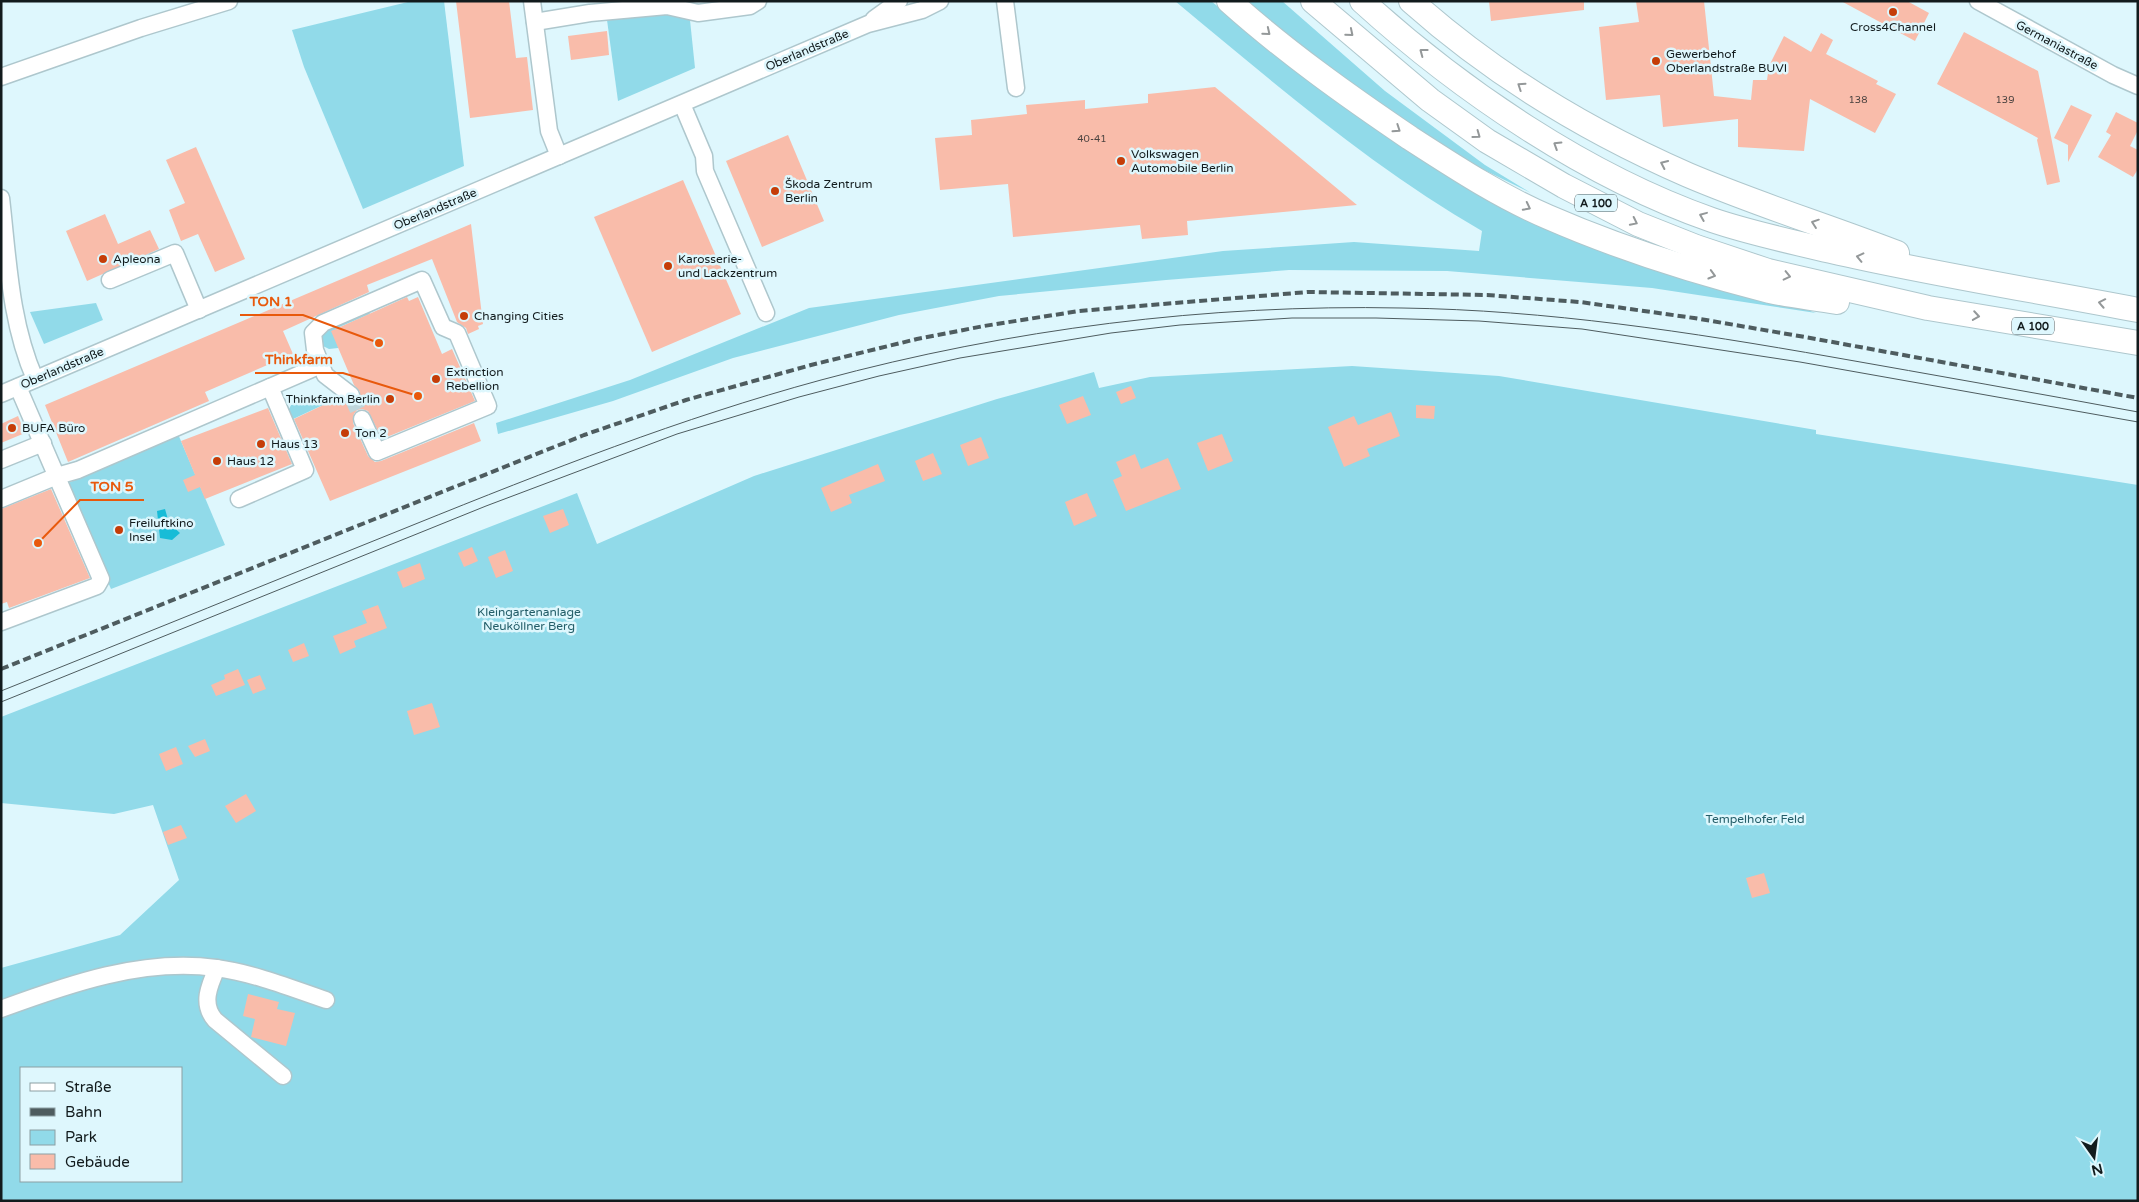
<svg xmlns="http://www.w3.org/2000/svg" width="2139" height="1202" font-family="'Varela Round',sans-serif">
<rect width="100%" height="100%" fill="#def7fd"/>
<!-- green -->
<g fill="#91dae9" fill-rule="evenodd">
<path d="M412,1h32l20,165 -101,43 -59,-142 -12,-37z"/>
<path d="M1175,1h36l75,61 195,130 335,121 -164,-25 -205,-17 -158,-1 -123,10 -167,16 -100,19 -166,43 -120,43 -115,33 -2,-11 134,-43 179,-72 414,-57 131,-9 125,9 3,-20c-111,-64 -208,-148 -307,-230z"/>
<path d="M1241,1h41l103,90 100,74 46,28 -53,-26 -87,-52z"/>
<path d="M651,12h31l8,8 5,48 -77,33 -11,-81z"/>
<path d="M96,303l7,17 -59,24 -14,-32z"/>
<path d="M368,310l2,4 -33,14 1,20 -9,1 -6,-3 -3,-8 4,-10z"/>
<path d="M1352,366l147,10 317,54v4l322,51v716h-2137v-233l119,-33 59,-55 -26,-75 -39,9 -113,-11v-86l576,-224 20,51 157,-68 243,-77 97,-27 5,16 51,-11zM21,1068h160v113h-160z"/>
<path d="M337,395l1,3 -47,22 -3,-9 3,-6 16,-5 10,3z"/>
<path d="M178,434l47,111 -114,44 -45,-105z"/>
</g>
<!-- water -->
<path fill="#17bcd7" d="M165,509l4,14 11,10 -8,7 -12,-2 -3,-27z"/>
<!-- building -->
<g fill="#f9bcaa">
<path d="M456,1h53l7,57 11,-1 6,53 -63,8z"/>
<path d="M1489,1h95v9l-93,11z"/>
<path d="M1636,1h68l10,95 37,4 2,-20h14l2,-14 15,-30 27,16 10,-19 12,7 -7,14 52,27 -2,3 20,10 -21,39 -65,-34 -6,52 -66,-4v-28l-75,8 -3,-32 -54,5 -7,-73 40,-5z"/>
<path d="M1841,1h66l22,12 -14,28z"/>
<path d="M607,31l2,24 -38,5 -3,-24z"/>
<path d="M1964,32l74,39 22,111 -13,3 -10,-45 1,-2 -101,-54z"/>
<path d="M1215,87l142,118 -170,16 1,14 -46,4 -2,-14 -127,12 -5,-53 -68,6 -5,-52 37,-3 -1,-15 56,-6 -1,-9 59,-5v9l63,-6v-9z"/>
<path d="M2071,105l21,10 -24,47v-17l-14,-7z"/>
<path d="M2116,112l22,11v7l-8,16 8,4v19l-5,8 -35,-20 13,-22 -5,-3z"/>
<path d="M788,135l36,86 -62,26 -36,-86z"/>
<path d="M196,147l49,112 -30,13 -17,-38 -17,7 -12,-31 16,-7 -19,-43z"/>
<path d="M683,180l58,134 -89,38 -58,-135z"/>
<path d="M105,214l13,30 32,-14 9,19 -72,32 -21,-50z"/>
<path d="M471,224l12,100 -5,2 1,3 -11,5 -2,-6 -9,-6 -25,-63 -65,26 2,7 -86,39 10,23 -88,38 4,9 -141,61 -23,-57z"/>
<path d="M407,297l2,4 9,-4 24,57 10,-5 23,52 -93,38 -14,-28 -6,-2 -5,1 -3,4 -1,9 15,33 7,6 6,-1 93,-38 7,18 -151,60 -36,-82 44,-21 11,7 10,-4 1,-9 -6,-7 -23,-54z"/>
<path d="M1131,386l5,12 -15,6 -5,-12z"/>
<path d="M1083,396l8,19 -24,9 -8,-19z"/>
<path d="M1416,405l19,1 -1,13 -18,-1z"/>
<path d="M268,408l24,56 -87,35 -5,-12 -12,5 -5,-12 12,-5 -14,-34z"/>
<path d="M1391,412l9,24 -33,13 3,7 -26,11 -16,-40 26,-11 4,9z"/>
<path d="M18,416l7,17 -24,10v-19z"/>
<path d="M1222,434l11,27 -25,10 -11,-28z"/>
<path d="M981,437l8,21 -21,8 -8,-21z"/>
<path d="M933,453l9,21 -19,7 -8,-20z"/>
<path d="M1135,454l6,15 27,-11 13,31 -55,22 -13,-31 9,-4 -6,-14z"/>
<path d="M878,464l7,17 -36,14 3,8 -21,9 -10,-24z"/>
<path d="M51,489l39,89 -81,30 -2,-6 -6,2v-95z"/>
<path d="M1087,493l10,23 -23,10 -9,-24z"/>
<path d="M563,509l6,16 -19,8 -7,-17z"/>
<path d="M472,547l6,14 -14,6 -6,-14z"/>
<path d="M505,550l8,21 -17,7 -8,-21z"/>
<path d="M420,563l5,16 -22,9 -6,-16z"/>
<path d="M378,605l9,23 -33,13 2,6 -16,7 -7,-18 34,-13 -5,-12z"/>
<path d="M304,643l5,13 -16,6 -5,-12z"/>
<path d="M238,669l7,16 -29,11 -5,-11 14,-6 -1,-4z"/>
<path d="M260,675l6,14 -13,5 -6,-14z"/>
<path d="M432,703l8,24 -26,8 -7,-24z"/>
<path d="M205,739l5,12 -15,6 -7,-11z"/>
<path d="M176,747l7,17 -17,7 -7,-17z"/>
<path d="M246,794l10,17 -20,12 -11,-17z"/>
<path d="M181,825l6,13 -19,7 -5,-13z"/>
<path d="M1764,873l6,20 -18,5 -6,-20z"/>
<path d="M248,994l31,8 -2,7 18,4 -9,33 -35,-9 4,-18 -12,-3z"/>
</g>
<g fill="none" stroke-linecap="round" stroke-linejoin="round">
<!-- minor-tunnel -->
<path stroke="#bfd6db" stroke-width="16" stroke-dasharray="16 8" stroke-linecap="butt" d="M351,395l11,24"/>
<!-- minor casing -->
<g stroke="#aec7cd" stroke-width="19">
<g id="minor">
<path d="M532,1l17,130 10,25"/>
<path d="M1005,1l11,87"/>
<path d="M1978,1l135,74 25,11"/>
<path d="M874,19l25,-18"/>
<path d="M535,22l55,-9 77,-7 31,7 52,-7 8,-5"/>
<path d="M1,77l140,-49 88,-27"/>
<path d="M682,104l22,52 1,15 61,142"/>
<path d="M1,198c7,61 9,124 34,181"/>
<path d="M110,280l65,-27 24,57"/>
<path d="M1,394l867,-370 54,-14 18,-9"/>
<path d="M351,395l-26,-20 -10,-25 -2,-17 10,-10 99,-43 21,47 14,6 31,73 -111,46 -15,-33"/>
<path d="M1,460l42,-17"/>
<path d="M1,499l56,-23 21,-6 243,-105"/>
<path d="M239,499l66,-29 -35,-83"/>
<path d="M1,622l96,-36 4,-7 -83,-192"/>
<path d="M217,968c-8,18 -16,36 -2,52l68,56"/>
<path d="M1,1009c68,-25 142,-51 215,-41 38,5 74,20 110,32"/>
</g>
</g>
<!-- highway casing -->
<g stroke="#aec7cd" stroke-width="26">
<g id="highway">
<path d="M1229,1c57,51 119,95 181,137 45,29 89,58 138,79 71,31 147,55 222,74 22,5 45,7 67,11"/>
<path d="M1313,1l117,99 57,41 77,45 74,38 58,23 72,24 160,37 210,35"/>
<path d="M1362,1c98,89 224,175 350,219 41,14 85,23 128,33 99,22 198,38 298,57"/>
<path d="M1411,1c82,73 176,130 277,174 68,29 139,51 209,78"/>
</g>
</g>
<!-- minor -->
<use href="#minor" stroke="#fff" stroke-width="16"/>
<!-- highway -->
<use href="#highway" stroke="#fff" stroke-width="24"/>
<!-- tram -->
<g stroke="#4e5c5f" stroke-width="1">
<path d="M1,691c138,-55 275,-111 412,-166 134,-54 268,-107 408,-145 189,-51 386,-76 581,-72 145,2 288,24 430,49 102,18 204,36 306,55"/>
<path d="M1,702l485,-196 191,-72 122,-37 80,-21 81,-18 151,-25 69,-8 112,-7h84l103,3 103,8 218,33 338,60"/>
</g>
<!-- rail -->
<path stroke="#4e5c5f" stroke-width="4" stroke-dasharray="8 4" stroke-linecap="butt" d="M1,669l583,-234 102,-35 125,-35 106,-26 67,-13 95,-15 229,-19 179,3 93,7 114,16 111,19 333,61"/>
</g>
<!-- one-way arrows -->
<defs><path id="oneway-chevron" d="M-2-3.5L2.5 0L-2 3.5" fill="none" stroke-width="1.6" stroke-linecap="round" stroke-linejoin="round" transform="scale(1.25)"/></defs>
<g stroke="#949899">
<use href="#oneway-chevron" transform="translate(1267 32) rotate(39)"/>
<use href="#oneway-chevron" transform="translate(1350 33) rotate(40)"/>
<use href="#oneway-chevron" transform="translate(1423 52) rotate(-143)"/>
<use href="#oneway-chevron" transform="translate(1521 86) rotate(-146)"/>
<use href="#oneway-chevron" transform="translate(1397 129) rotate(34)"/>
<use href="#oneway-chevron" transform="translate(1477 135) rotate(36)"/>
<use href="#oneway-chevron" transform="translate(1557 145) rotate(-148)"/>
<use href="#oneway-chevron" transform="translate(1664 164) rotate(-155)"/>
<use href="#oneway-chevron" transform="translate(1527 207) rotate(27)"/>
<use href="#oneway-chevron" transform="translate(1703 216) rotate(-158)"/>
<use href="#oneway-chevron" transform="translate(1634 222) rotate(26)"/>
<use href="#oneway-chevron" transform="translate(1815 223) rotate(-161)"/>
<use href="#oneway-chevron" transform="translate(1860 257) rotate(-167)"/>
<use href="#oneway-chevron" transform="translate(1712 275) rotate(16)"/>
<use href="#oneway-chevron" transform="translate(1787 276) rotate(13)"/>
<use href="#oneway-chevron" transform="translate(2102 303) rotate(-169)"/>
<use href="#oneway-chevron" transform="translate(1976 316) rotate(9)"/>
</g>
<!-- markers -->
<g fill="#c53d08" stroke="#def7fd" stroke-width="2">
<circle cx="1893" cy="12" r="5"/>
<circle cx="1656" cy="61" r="5"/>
<circle cx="1121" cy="161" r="5"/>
<circle cx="775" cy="191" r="5"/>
<circle cx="103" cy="259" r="5"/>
<circle cx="668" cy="266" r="5"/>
<circle cx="464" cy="316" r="5"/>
<circle cx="436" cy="379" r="5"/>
<circle cx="390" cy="399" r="5"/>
<circle cx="12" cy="428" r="5"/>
<circle cx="345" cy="433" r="5"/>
<circle cx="261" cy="444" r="5"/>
<circle cx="217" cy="461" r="5"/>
<circle cx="119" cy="530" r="5"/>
</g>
<g text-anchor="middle" stroke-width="5" stroke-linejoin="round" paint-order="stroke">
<!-- number labels -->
<g font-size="10" fill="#4c4340">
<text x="1858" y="103">138</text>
<text x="2005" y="103">139</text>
<text x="1092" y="142">40-41</text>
</g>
<!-- shield labels -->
<g fill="#def7fd" stroke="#4f5d60" stroke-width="1">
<rect x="1575" y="194.5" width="42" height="17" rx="4"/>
<rect x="2012" y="317.5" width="42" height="17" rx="4"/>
</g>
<g font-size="11" font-weight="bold" fill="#121b1d">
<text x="1596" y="207">A 100</text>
<text x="2033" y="330">A 100</text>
</g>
<!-- poi labels -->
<g font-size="12" fill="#121b1d" stroke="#def7fd" text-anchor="start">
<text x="1893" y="31" text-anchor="middle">Cross4Channel</text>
<text x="1666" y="58">Gewerbehof<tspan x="1666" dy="14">Oberlandstraße BUVI</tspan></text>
<text x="1131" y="158">Volkswagen<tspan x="1131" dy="14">Automobile Berlin</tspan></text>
<text x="785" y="188">Škoda Zentrum<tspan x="785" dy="14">Berlin</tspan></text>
<text x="113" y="263">Apleona</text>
<text x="678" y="263">Karosserie-<tspan x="678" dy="14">und Lackzentrum</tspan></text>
<text x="474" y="320">Changing Cities</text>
<text x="446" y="376">Extinction<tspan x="446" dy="14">Rebellion</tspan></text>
<text x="380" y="403" text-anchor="end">Thinkfarm Berlin</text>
<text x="22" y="432">BUFA Büro</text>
<text x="355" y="437">Ton 2</text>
<text x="271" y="448">Haus 13</text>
<text x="227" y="465">Haus 12</text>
<text x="129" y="527">Freiluftkino<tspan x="129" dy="14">Insel</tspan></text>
</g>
<!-- street labels -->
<g font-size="12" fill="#121b1d" stroke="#def7fd">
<text transform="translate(2057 45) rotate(28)" y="4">Germaniastraße</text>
<text transform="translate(807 50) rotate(-23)" y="4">Oberlandstraße</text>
<text transform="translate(435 209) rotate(-23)" y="4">Oberlandstraße</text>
<text transform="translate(62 368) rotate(-23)" y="4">Oberlandstraße</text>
</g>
<!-- park labels -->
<g font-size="12" fill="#245e69" stroke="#def7fd">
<text x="529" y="616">Kleingartenanlage<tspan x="529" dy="14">Neuköllner Berg</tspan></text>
<text x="1755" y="823">Tempelhofer Feld</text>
</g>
</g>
<!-- callouts -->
<path fill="none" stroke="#e8590c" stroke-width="2" d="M379 343L303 315H240M418 396L343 373H255M38 543L80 500H144"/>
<g fill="#e8590c" stroke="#def7fd" stroke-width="2">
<circle cx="379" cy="343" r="5"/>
<circle cx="418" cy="396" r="5"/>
<circle cx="38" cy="543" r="5"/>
</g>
<g font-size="14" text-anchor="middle" font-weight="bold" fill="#e8590c" stroke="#def7fd" stroke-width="5" stroke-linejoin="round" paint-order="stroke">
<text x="271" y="306">TON 1</text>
<text x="299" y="364">Thinkfarm</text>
<text x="112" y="491">TON 5</text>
</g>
<!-- border -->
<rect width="2139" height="1202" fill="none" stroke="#121b1d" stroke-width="5"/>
<!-- legend -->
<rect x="20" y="1067" width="162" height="115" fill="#def7fd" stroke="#8c9fa3"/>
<rect x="30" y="1083" width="25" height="8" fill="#ffffff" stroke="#8c9fa3"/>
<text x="65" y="1092" font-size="15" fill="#121b1d">Straße</text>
<rect x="30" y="1108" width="25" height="8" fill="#4e5c5f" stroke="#8c9fa3"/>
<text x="65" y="1117" font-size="15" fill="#121b1d">Bahn</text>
<rect x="30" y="1130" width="25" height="15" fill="#91dae9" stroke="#8c9fa3"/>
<text x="65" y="1142" font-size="15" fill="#121b1d">Park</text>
<rect x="30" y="1154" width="25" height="15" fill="#f9bcaa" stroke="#8c9fa3"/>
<text x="65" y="1167" font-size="15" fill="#121b1d">Gebäude</text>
<!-- north arrow -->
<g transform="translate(2094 1157) rotate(166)" stroke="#def7fd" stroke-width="4" paint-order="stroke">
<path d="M0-4L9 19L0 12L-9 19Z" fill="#121b1d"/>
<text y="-8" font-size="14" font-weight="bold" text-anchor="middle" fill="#121b1d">N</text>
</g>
</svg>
